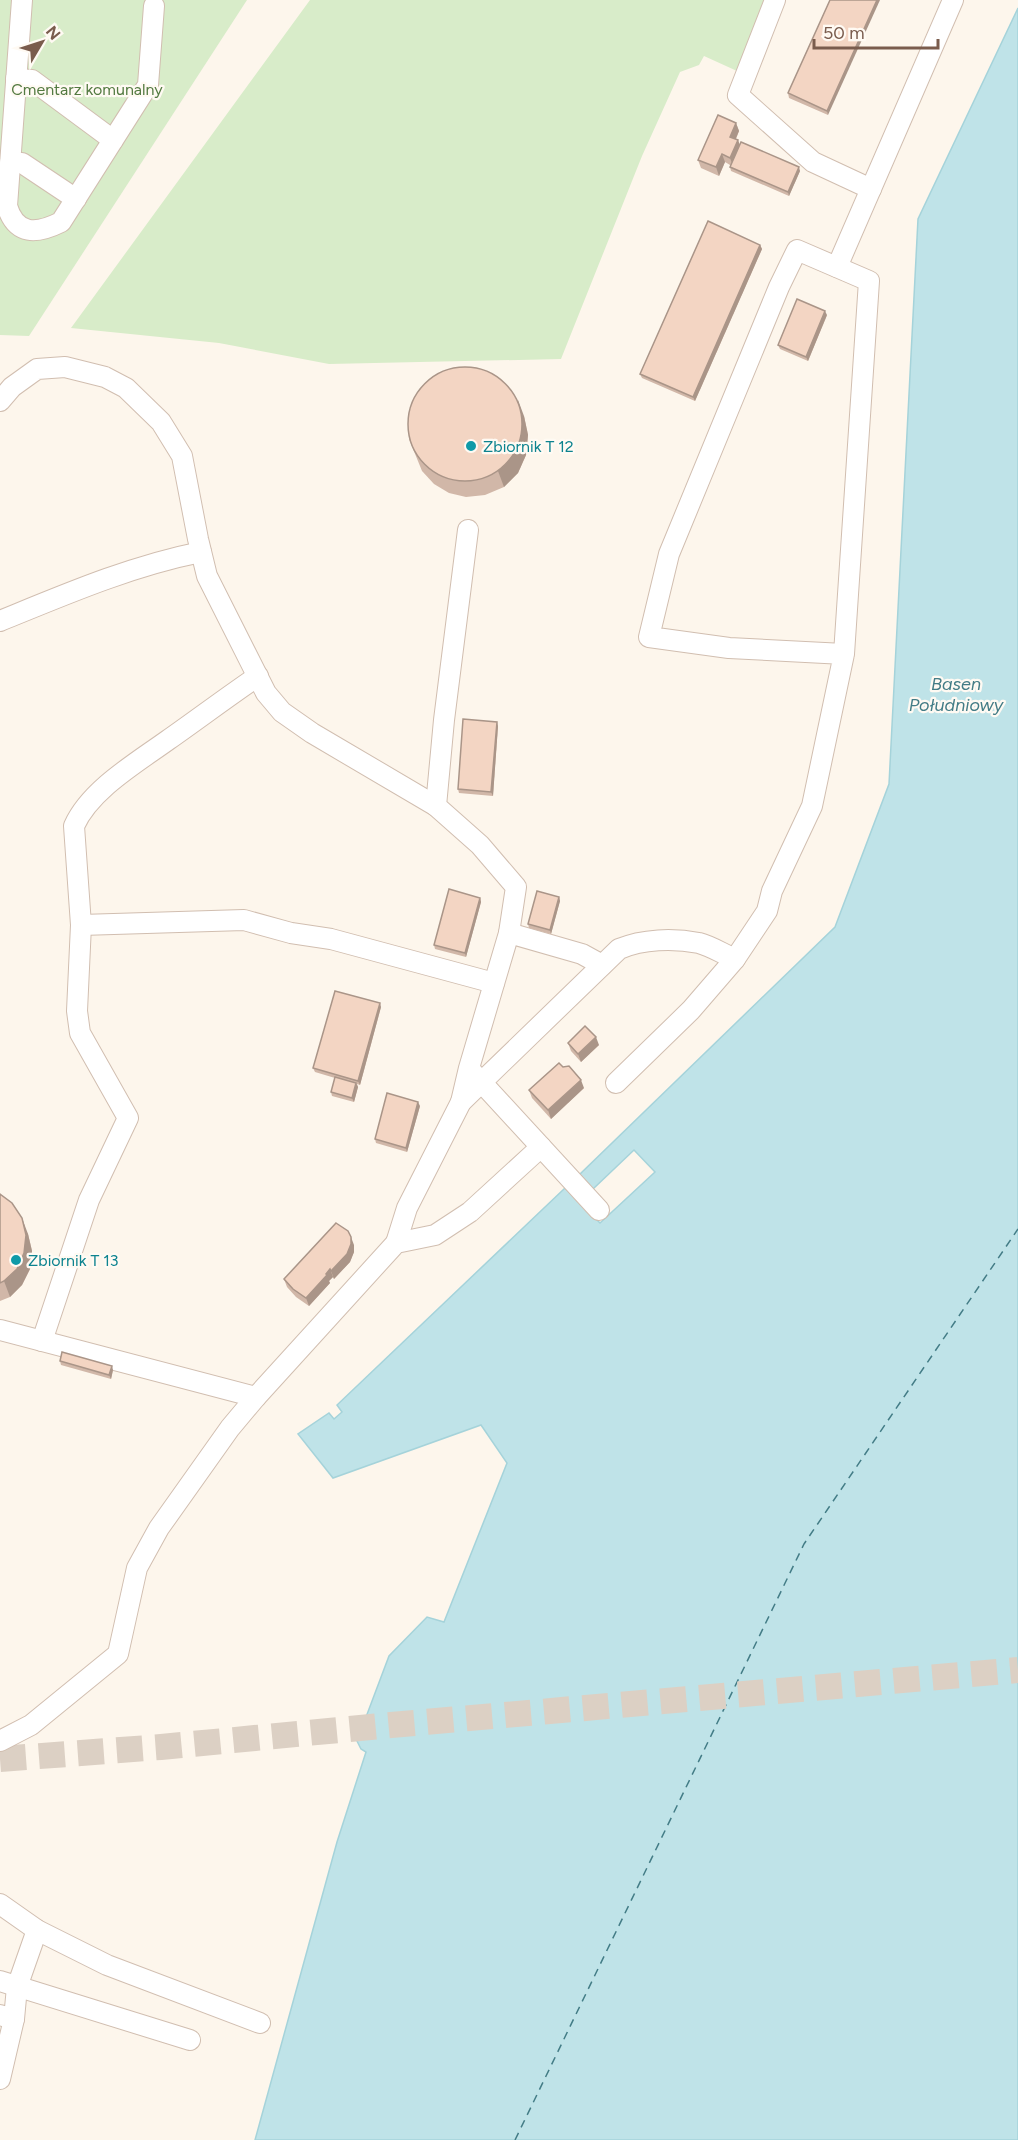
<svg xmlns="http://www.w3.org/2000/svg" width="1018" height="2140" font-family="Figtree,sans-serif">
<rect width="100%" height="100%" fill="#fdf6ec"/>
<!-- green -->
<g fill="#d8ecc9">
<path d="M0,0h247l-218,336 -29,-1z"/>
<path d="M310,0h456l-23,67 -6,4 -33,-15 -5,9 -19,7 -38,84 -81,203 -232,5 -110,-21 -148,-15z"/>
</g>
<!-- water -->
<path fill="#bfe3e8" stroke="#a5d3da" stroke-width="1.5" d="M1018,8v2132h-763l82,-298 29,-90 -5,-3 -4,-8 32,-85 38,-39 17,5 63,-159 -26,-38 -148,53 -35,-44 31,-21 5,6 8,-7 -5,-7 228,-217 35,35 55,-51 -21,-22 -41,39 -14,-14 256,-248 54,-143 29,-565z"/>
<g fill="none" stroke-linecap="round" stroke-linejoin="round">
<!-- ferry -->
<path stroke="#437c86" stroke-width="1.5" stroke-dasharray="8 6" stroke-linecap="butt" d="M515,2140l289,-596 214,-315"/>
<!-- major-tunnel -->
<path stroke="#dcd0c4" stroke-width="26" stroke-dasharray="26 13" stroke-linecap="butt" d="M0,1759l161,-12 230,-22 627,-55"/>
<!-- minor casing -->
<g stroke="#d1beb0" stroke-width="22">
<g id="minor">
<path d="M22,0l-15,206c9,30 30,28 54,16l87,-137 6,-79"/>
<path d="M775,0l-37,95 75,67 58,27"/>
<path d="M16,79l16,1 81,60"/>
<path d="M10,163h12l54,36"/>
<path d="M837,267l116,-267"/>
<path d="M0,401l12,-14 25,-18 28,-2 40,10 21,11 35,34 21,34 16,83 9,37 59,117 16,19 30,21 124,73"/>
<path d="M0,621c66,-27 131,-55 201,-69"/>
<path d="M81,925l163,-5 47,13 40,6 163,44"/>
<path d="M509,933l73,21 20,11"/>
<path d="M473,1073l126,137"/>
<path d="M616,1083l75,-73 44,-51 32,-48 5,-20 40,-85 32,-152 25,-373 -72,-31 -18,37 -110,267 -20,83 80,11 115,6"/>
<path d="M461,1102l8,-34 40,-135 7,-46 -36,-42 -44,-39 8,-86 24,-190"/>
<path d="M396,1243l11,-35 54,-106 158,-153c24,-10 54,-11 80,-6 12,3 24,11 36,16"/>
<path d="M0,1330l256,67"/>
<path d="M42,1341l47,-141 39,-82 -48,-85 -3,-22 4,-86 -7,-99c16,-36 62,-63 94,-86 30,-21 59,-43 90,-64"/>
<path d="M0,1741l31,-16 87,-71 19,-86 22,-40 71,-100 26,-31 140,-154 39,-8 35,-23 71,-65"/>
<path d="M0,1904l37,26 70,35 153,58"/>
<path d="M0,1981l190,59"/>
<path d="M0,2015l14,4 3,-32 20,-57"/>
<path d="M0,2079l14,-60"/>
</g>
</g>
<!-- minor -->
<use href="#minor" stroke="#fff" stroke-width="20"/>
</g>
<!-- wall -->
<g fill="#d1b7a8">
<path d="M830,0l-2,115 -39,-17 -1,-5z"/>
<path d="M736,123l3,8 -3,8 2,1 1,4 61,27 -11,25 -58,-25 -1,-4v-2l-5,-3 -6,14 -18,-8 -3,-8z"/>
<path d="M760,245l2,4 -67,152 -53,-23 -2,-4z"/>
<path d="M827,315l-19,46 -28,-12 -2,-4z"/>
<path d="M524,416l4,19 -2,20 -8,18 -14,14 -19,8 -19,2 -17,-4 -15,-9 -12,-13 -13,-32z"/>
<path d="M498,726l-5,70 -34,-3 -1,-4z"/>
<path d="M559,897l1,4 -9,33 -22,-6 -1,-4z"/>
<path d="M480,898l1,4 -15,55 -31,-8 -1,-4z"/>
<path d="M381,1007l-21,78 -3,-1 1,3 -4,15 -22,-6 -1,-4 4,-14 -20,-6 -2,-4z"/>
<path d="M568,1043l31,2 -18,17 -10,-11z"/>
<path d="M584,1088l-33,31 -19,-21 -3,-8z"/>
<path d="M420,1106l-13,46 -31,-9 -1,-4z"/>
<path d="M0,1194l28,40 4,17 -2,18 -8,16 -12,12 -10,4z"/>
<path d="M354,1245v7l-4,10 -16,17 -1,-2 -4,4 1,2 -21,23 -13,-9 -9,-10 -3,-8z"/>
<path d="M60,1361l53,9 -2,9 -50,-14z"/>
</g>
<!-- shaded-wall -->
<g fill="#aa9588">
<path d="M877,0h3l-52,115 -1,-4z"/>
<path d="M736,123l3,8 -6,14 -3,-8z"/>
<path d="M738,140l3,8 -8,18 -3,-8z"/>
<path d="M722,154l3,8 -6,14 -3,-9z"/>
<path d="M799,167l1,4 -11,25 -1,-4z"/>
<path d="M760,245l2,4 -67,152 -2,-4z"/>
<path d="M825,311l2,4 -19,46 -2,-4z"/>
<path d="M518,400l6,16 4,19 -2,20 -8,18 -14,14 -6,-16z"/>
<path d="M497,722l1,4 -5,70 -2,-4z"/>
<path d="M559,897l1,4 -9,33 -1,-4z"/>
<path d="M480,898l1,4 -15,55 -1,-4z"/>
<path d="M380,1003l1,4 -21,78 -2,-4z"/>
<path d="M596,1037l3,8 -18,17 -3,-8z"/>
<path d="M581,1080l3,8 -33,31 -3,-9z"/>
<path d="M356,1083l2,4 -4,15 -2,-4z"/>
<path d="M418,1102l2,4 -13,46 -1,-4z"/>
<path d="M22,1218l6,16 4,17 -2,18 -8,16 -12,12 -6,-16z"/>
<path d="M351,1237l3,8v7l-4,10 -16,17 -3,-8z"/>
<path d="M330,1269l3,8 -4,4 1,2 -21,23 -3,-8z"/>
<path d="M112,1366l1,4 -2,9 -2,-4z"/>
</g>
<!-- building -->
<g fill="#f3d5c3" stroke="#aa9588" stroke-width="1.5">
<path d="M830,0h47l-50,111 -39,-18z"/>
<path d="M718,115l18,8 -6,14 8,3 -8,18 -8,-4 -6,13 -18,-7z"/>
<path d="M741,142l58,25 -11,25 -58,-25z"/>
<path d="M708,221l52,24 -67,152 -53,-23z"/>
<path d="M797,299l28,12 -19,46 -28,-12z"/>
<circle cx="465" cy="424" r="57"/>
<path d="M463,719l34,3 -6,70 -33,-3z"/>
<path d="M449,889l31,9 -15,55 -31,-8z"/>
<path d="M537,891l22,6 -9,33 -22,-6z"/>
<path d="M335,991l45,12 -22,78 -45,-13z"/>
<path d="M585,1026l11,11 -18,17 -10,-11z"/>
<path d="M559,1063l4,4 6,-1 12,14 -33,30 -19,-20z"/>
<path d="M335,1077l21,6 -4,15 -21,-6z"/>
<path d="M387,1093l31,9 -12,46 -31,-9z"/>
<path d="M0,1194l12,9 10,15 4,17 -2,18 -7,16 -13,12 -4,2z"/>
<path d="M336,1223l12,8 3,6v7l-4,10 -16,17 -1,-2 -4,5 1,1 -21,23 -13,-9 -9,-10z"/>
<path d="M62,1352l50,14 -3,9 -49,-14z"/>
</g>
<!-- markers -->
<g fill="#0f9aa8" stroke="#fffaf3" stroke-width="2">
<circle cx="471" cy="446" r="6"/>
<circle cx="16" cy="1260" r="6"/>
</g>
<g text-anchor="middle" stroke-width="4.5" stroke-linejoin="round" paint-order="stroke">
<!-- park labels -->
<g font-size="16" fill="#537a41" stroke="#fffaf3">
<text x="87" y="95">Cmentarz komunalny</text>
</g>
<!-- culture labels -->
<g font-size="16" fill="#0d838f" stroke="#fffaf3" text-anchor="start">
<text x="483" y="452">Zbiornik T 12</text>
<text x="28" y="1266">Zbiornik T 13</text>
</g>
<!-- water labels -->
<g font-size="18" font-style="italic" fill="#437c86" stroke="#fffaf3">
<text x="956" y="690">Basen<tspan x="956" dy="21">Południowy</tspan></text>
</g>
</g>
<!-- north arrow -->
<g transform="translate(42 42) rotate(51)" stroke="#fffaf3" stroke-width="4.5" paint-order="stroke">
<path d="M0-4.5L10 22L0 15L-10 22Z" fill="#7a5c4d"/>
<text y="-9" font-size="16" font-weight="bold" text-anchor="middle" fill="#7a5c4d">N</text>
</g>
<!-- scale -->
<path d="M814 39v9h124v-9" fill="none" stroke="#7a5c4d" stroke-width="3"/>
<text x="823" y="39" font-size="18" fill="#7a5c4d" stroke="#fffaf3" stroke-width="4.5" paint-order="stroke">50 m</text>
</svg>
